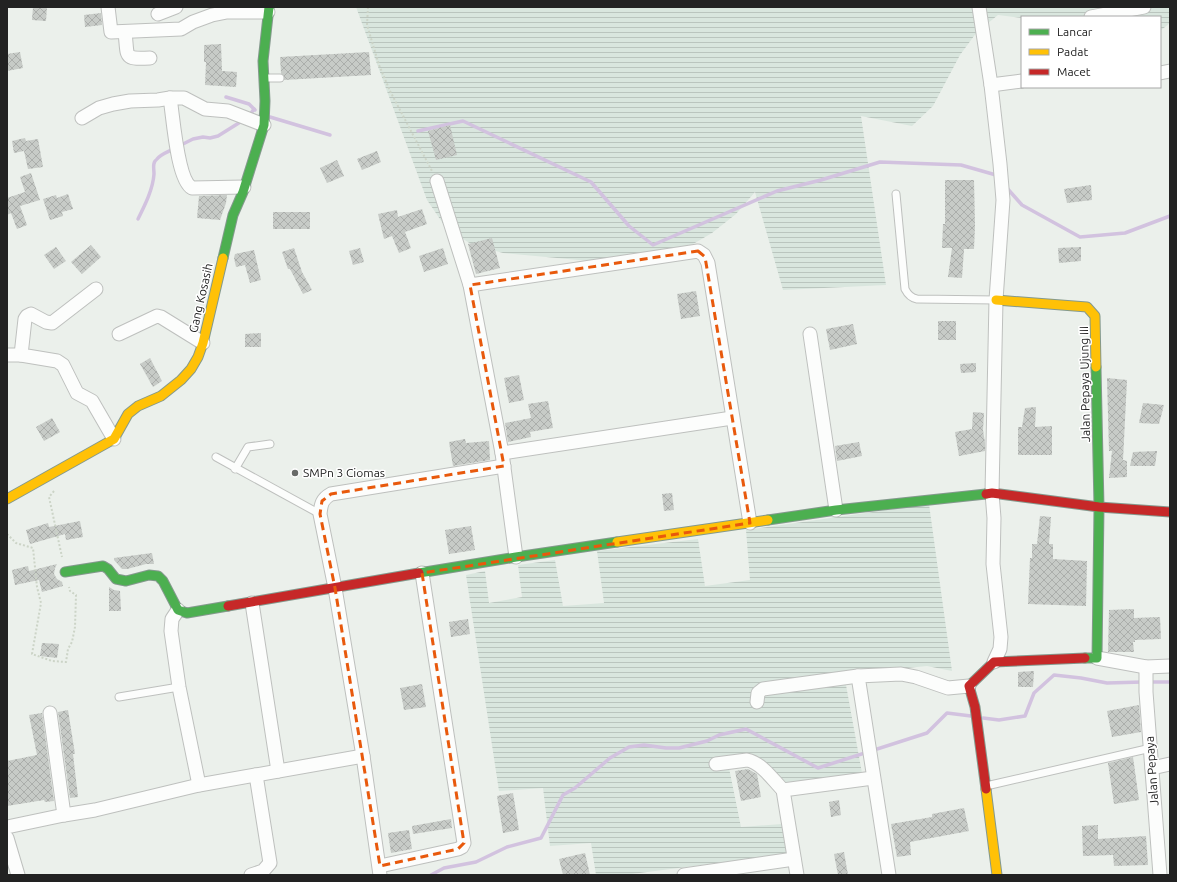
<svg xmlns="http://www.w3.org/2000/svg" width="1177" height="882" font-family="Ubuntu,sans-serif">
<defs>
<pattern id="farmland-rules" width="6" height="5" patternUnits="userSpaceOnUse"><rect width="6" height="5" fill="#d9e6de"/><path d="M0 2.5h6" fill="none" stroke="#bac5be"/></pattern>
<pattern id="building-cross-hatch" width="8" height="8" patternUnits="userSpaceOnUse"><rect width="8" height="8" fill="#c7cbc7"/><path d="M0 0l8 8M0 8l8-8" fill="none" stroke="#abaeab"/></pattern>
</defs>
<rect width="100%" height="100%" fill="#ebf0eb"/>
<!-- farmland -->
<g fill="url(#farmland-rules)">
<path d="M356,7h814v16l-10,8v-14h-138v1l-24,-3 -21,17 -17,23 -27,51 -21,20 -51,-10 25,169 -103,5 -28,-98 -19,22 -24,19 -24,14 -88,15 -97,-9 -32,-9 -25,-16 -19,-28z"/>
<path d="M929,504l23,167 -25,-5 -83,8 18,99 -77,13 -38,-32 -20,4 14,69 41,-3 6,30 -164,21h-28l-5,-32 -41,3 -7,-58 -44,3 -33,-216 19,-4 4,32 33,-6 -4,-32 37,-5 8,46 41,-3 -7,-52 101,-12 7,47 45,-6 -4,-50z"/>
</g>
<g fill="none" stroke-linecap="round" stroke-linejoin="round">
<!-- stream -->
<g stroke="#d2c2df" stroke-width="3.5">
<path d="M226,97l23,7 6,6"/>
<path d="M249,116l5,-7"/>
<path d="M270,117l60,18"/>
<path d="M418,131l45,-10 128,61 38,44 24,19 124,-54 44,-11 59,-18 81,3 35,10 2,3"/>
<path d="M179,146l14,-7 10,-2 7,1 8,-2 24,-15"/>
<path d="M1006,187l16,18 58,32 45,-4 45,-17"/>
<path d="M138,219c7,-14 15,-30 16,-45 0,-6 -2,-11 3,-15 4,-5 11,-7 16,-10"/>
<path d="M1149,682h21"/>
<path d="M983,718l16,2 26,-4 9,-23 20,-18 27,3 26,5 36,-1"/>
<path d="M431,875l13,-7 32,-6 31,-15 34,-9 22,-43 12,-7 35,-30 19,-11 15,-2 22,3h13l28,-7 12,-6 27,-6 72,39 109,-35 20,-20 24,3"/>
</g>
</g>
<!-- building -->
<g fill="url(#building-cross-hatch)">
<path d="M33,7h14l-1,14 -14,-1z"/>
<path d="M101,13l1,12 -17,2 -1,-12z"/>
<path d="M221,44l1,27 15,1 -1,15 -31,-2 1,-23h-2v-17z"/>
<path d="M20,52l3,16 -16,3v-17z"/>
<path d="M369,52l2,23 -87,5v-4l-3,-3 -1,-16z"/>
<path d="M450,125l7,30 -21,5 -8,-29z"/>
<path d="M25,138l1,3 12,-2 5,28 -15,2 -4,-18 -10,2 -2,-12z"/>
<path d="M377,151l4,11 -19,8 -5,-11z"/>
<path d="M337,160l7,16 -17,7 -7,-15z"/>
<path d="M31,173l9,27 -20,6 7,19 -10,4 -6,-16 -4,2v-17l18,-6 -5,-15z"/>
<path d="M945,180h29l1,46 -1,23h-10l-2,29 -14,-1 4,-29h-10l1,-24h2z"/>
<path d="M1091,185l1,15 -25,3 -3,-14z"/>
<path d="M68,194l5,15 -11,3 1,4 -13,4 -7,-21 13,-4 1,3z"/>
<path d="M227,195l-1,8 -6,17 -23,-2 2,-22z"/>
<path d="M422,209l5,15 -22,8 6,16 -12,5 -7,-17 -8,3 -6,-25 19,-4 1,7z"/>
<rect x="273" y="212" width="37" height="17"/>
<path d="M492,238l8,30 -24,6 -8,-30z"/>
<path d="M91,245l10,12 -19,17 -11,-12z"/>
<path d="M56,247l10,14 -12,8 -10,-14z"/>
<path d="M1081,247v14l-22,2 -1,-15z"/>
<path d="M294,248l8,24 10,18 -9,4 -13,-25h-2l-6,-17z"/>
<path d="M360,248l4,14 -11,3 -4,-14z"/>
<path d="M443,248l5,16 -24,8 -5,-16z"/>
<path d="M254,250l7,30 -11,3 -5,-18 -9,2 -2,-9 1,-4z"/>
<path d="M696,291l4,25 -19,3 -4,-25z"/>
<rect x="938" y="321" width="18" height="19"/>
<path d="M853,324l4,20 -27,6 -4,-21z"/>
<path d="M261,333v14h-16v-13z"/>
<path d="M150,358l12,23 -9,6 -13,-23z"/>
<path d="M976,363v9l-15,1 -1,-9z"/>
<path d="M519,375l5,25 -15,3 -5,-25z"/>
<path d="M1107,378l20,2 -4,80 4,1v16l-18,1 3,-27h-3z"/>
<path d="M548,401l5,27 -23,4 1,5 -23,5 -3,-19 26,-5 -3,-14z"/>
<path d="M1143,403l21,2 -5,19 -20,-1z"/>
<path d="M1036,407l-1,20 17,-1v29h-34v-28h4l3,-19z"/>
<path d="M973,412l11,1 -1,17 2,13v8l-26,5 -4,-24 17,-3z"/>
<path d="M52,418l8,14 -16,9 -8,-14z"/>
<path d="M465,439l1,4 23,-2 1,19 -37,6 -4,-24z"/>
<path d="M859,442l3,14 -25,5 -2,-15z"/>
<path d="M1157,451l-2,15h-25l3,-14z"/>
<path d="M672,493l2,17 -10,1 -2,-17z"/>
<path d="M1040,516l11,1 -2,27h4v15l34,2 -1,45 -58,-2 2,-46h2v-14h5z"/>
<path d="M80,521l3,16 -17,3 -1,-6 -35,10 -4,-14 22,-7 1,4z"/>
<path d="M471,526l4,24 -26,4 -4,-24z"/>
<path d="M152,553l2,11h-8l-19,5h-5l-8,-9v-2z"/>
<path d="M57,564l-2,4 -1,6 3,5 5,3 1,4 -21,6 -3,-12 -24,5 -3,-15 16,-4 1,5z"/>
<path d="M109,587l5,3 6,1 1,20h-12z"/>
<path d="M1134,609v9l26,-1 1,22 -26,1v2h-2l1,10h-26l1,-42z"/>
<path d="M468,619l2,15 -19,3 -2,-15z"/>
<path d="M42,643l17,1 -2,14 -17,-2z"/>
<path d="M1034,671l-1,16h-15v-15z"/>
<path d="M422,684l4,23 -22,3 -4,-22z"/>
<path d="M1139,705l2,27 -29,5 -5,-26z"/>
<path d="M68,710l7,44h-2l5,43 -8,1 -12,-86z"/>
<path d="M42,713l12,88 -9,1 -1,-2 -37,6v-45l30,-6 -8,-40z"/>
<path d="M1133,757l6,43 -25,4 -6,-41z"/>
<path d="M748,769l9,5 4,23 -20,4 -6,-30z"/>
<path d="M513,793l6,37 -16,3 -6,-37z"/>
<path d="M839,800l2,15 -10,2 -2,-15z"/>
<path d="M964,808l5,23 -59,11 1,13 -14,2 -6,-33 41,-7v-3z"/>
<path d="M451,819l1,9 -39,6 -1,-8z"/>
<path d="M1098,825v14l48,-3 2,29 -34,1 -1,-11 -30,1 -1,-30z"/>
<path d="M409,830l3,19 -21,4 -3,-20z"/>
<path d="M844,852l4,23h-10l-4,-21z"/>
<path d="M585,853l5,22h-27l-4,-16z"/>
</g>
<g fill="none" stroke-linecap="round" stroke-linejoin="round">
<!-- lane casing -->
<g stroke="#bec0be" stroke-width="9">
<g id="lane">
<path d="M264,78h16"/>
<path d="M896,194l9,95c3,6 6,9 12,10l79,1"/>
<path d="M216,457l104,57"/>
<path d="M235,469l13,-22 22,-3"/>
<path d="M119,697l60,-10"/>
<path d="M986,786l165,-38"/>
</g>
</g>
<!-- street casing -->
<g stroke="#bec0be" stroke-width="15">
<g id="street">
<path d="M108,7l3,25 70,-3 12,-7 19,-7 15,-3h41"/>
<path d="M979,7l12,78 9,79 3,36 -7,100 -4,193 2,25 -1,46 8,73 -1,12 -6,13"/>
<path d="M158,14l18,-7"/>
<path d="M1091,17l53,-10"/>
<path d="M125,32c3,26 -2,27 25,26"/>
<path d="M1160,73l10,-2"/>
<path d="M991,85l31,-4"/>
<path d="M170,98c3,17 7,82 22,90l52,-1"/>
<path d="M82,118l17,-10 14,-4 17,-3 28,-1 12,-2h14l21,11 23,2 36,14"/>
<path d="M437,181l33,104 32,168 14,104"/>
<path d="M470,285l228,-34 6,4 4,8 42,260"/>
<path d="M96,289l-44,34 -6,-1 -15,-8 -4,2 -2,3 -4,36 36,6 6,4 14,28 15,8 22,38"/>
<path d="M119,334l38,-18 4,1 42,26"/>
<path d="M810,334l26,176"/>
<path d="M7,355h14"/>
<path d="M502,453l230,-35"/>
<path d="M252,603l26,168"/>
<path d="M178,610l-6,9 -1,12 8,56 20,98"/>
<path d="M1097,658l49,9 24,-1"/>
<path d="M1146,667v25l14,183"/>
<path d="M757,702l1,-9 5,-4 95,-13"/>
<path d="M50,713l14,102"/>
<path d="M716,764l31,-4c15,3 26,20 36,30"/>
<path d="M1152,768l18,-4"/>
<path d="M7,827l57,-12 31,-5 104,-25 164,-29"/>
<path d="M7,838l11,37"/>
<path d="M380,866l78,-17 4,-2 2,-4 -42,-270"/>
<path d="M251,875l12,-4 7,-8 -14,-88"/>
<path d="M380,875l-17,-119 -28,-168 -15,-74c1,-10 2,-15 11,-20l173,-28"/>
<path d="M684,875l110,-16"/>
<path d="M797,875l-14,-85 90,-12"/>
<path d="M889,875l-31,-199 43,-2 15,3 32,11 21,-2"/>
</g>
</g>
<!-- fast casing -->
<g stroke="#84998d" stroke-width="11">
<g id="fast">
<path d="M223,258l10,-43 10,-23 21,-67 1,-24 -2,-40 6,-54"/>
<path d="M768,520l68,-10 150,-16"/>
<path d="M65,572l38,-6 5,3 8,10 10,2 23,-6 9,1 5,5 15,29 9,3 41,-7"/>
<path d="M419,573l97,-16 101,-15"/>
<path d="M1085,658h12l2,-151 -3,-140"/>
</g>
</g>
<!-- slow casing -->
<g stroke="#84998d" stroke-width="11">
<g id="slow">
<path d="M996,300l91,7 8,9 1,51"/>
<path d="M7,499l107,-60 14,-25 10,-8 23,-10 20,-16 10,-11 7,-12 5,-14 20,-85"/>
<path d="M617,542l151,-22"/>
<path d="M986,789l11,86"/>
</g>
</g>
<!-- jam casing -->
<g stroke="#84998d" stroke-width="11">
<g id="jam">
<path d="M986,494l6,-1 107,14 71,5"/>
<path d="M228,606l191,-33"/>
<path d="M986,789l-11,-82 -6,-21 25,-24 91,-4"/>
</g>
</g>
<!-- path -->
<g stroke="#ccd4c7" stroke-width="2" stroke-dasharray="2 2" stroke-linecap="butt">
<path d="M368,7l-1,18 12,40 11,26 42,80"/>
<path d="M54,491l-5,6 13,60"/>
<path d="M7,534l9,9 17,5 4,39 4,16 -9,51 20,7 14,1 2,-13 4,-7 3,-15 1,-32 -6,-4 -1,-4"/>
</g>
<!-- lane -->
<use href="#lane" stroke="#fcfdfc" stroke-width="7"/>
<!-- street -->
<use href="#street" stroke="#fcfdfc" stroke-width="13"/>
<!-- fast -->
<use href="#fast" stroke="#4caf50" stroke-width="9"/>
<!-- slow -->
<use href="#slow" stroke="#ffc107" stroke-width="9"/>
<!-- jam -->
<use href="#jam" stroke="#c62828" stroke-width="9"/>
</g>
<!-- marked area -->
<path fill="none" stroke="#e8590c" stroke-width="3" stroke-dasharray="8 5" stroke-linejoin="round" d="M698,251l7,6 45,266 -328,50 42,270 -6,6 -78,17 -45,-278 -15,-74 2,-13 9,-7 173,-28 -34,-181z"/>
<!-- markers -->
<circle fill="#686a68" stroke="#fff" stroke-width="1.5" cx="295" cy="473" r="4"/>
<g text-anchor="middle" stroke-width="3" stroke-linejoin="round" paint-order="stroke">
<!-- street labels -->
<g font-size="12" fill="#222" stroke="#fff">
<text transform="translate(201 298) rotate(-77)" y="4">Gang Kosasih</text>
<text transform="translate(1085 384) rotate(-91)" y="4">Jalan Pepaya Ujung III</text>
<text transform="translate(1152 771) rotate(-94)" y="4">Jalan Pepaya</text>
</g>
<!-- poi labels -->
<g font-size="12" fill="#222" stroke="#fff" text-anchor="start">
<text x="303" y="477">SMPn 3 Ciomas</text>
</g>
</g>
<!-- border -->
<rect width="1177" height="882" fill="none" stroke="#222222" stroke-width="16"/>
<!-- legend -->
<rect x="1021" y="16" width="140" height="72" fill="#ffffff" stroke="#a7a7a7"/>
<rect x="1029" y="29" width="20" height="6" fill="#4caf50" stroke="#a7a7a7"/>
<text x="1057" y="36" font-size="12" fill="#222222">Lancar</text>
<rect x="1029" y="49" width="20" height="6" fill="#ffc107" stroke="#a7a7a7"/>
<text x="1057" y="56" font-size="12" fill="#222222">Padat</text>
<rect x="1029" y="69" width="20" height="6" fill="#c62828" stroke="#a7a7a7"/>
<text x="1057" y="76" font-size="12" fill="#222222">Macet</text>
</svg>
